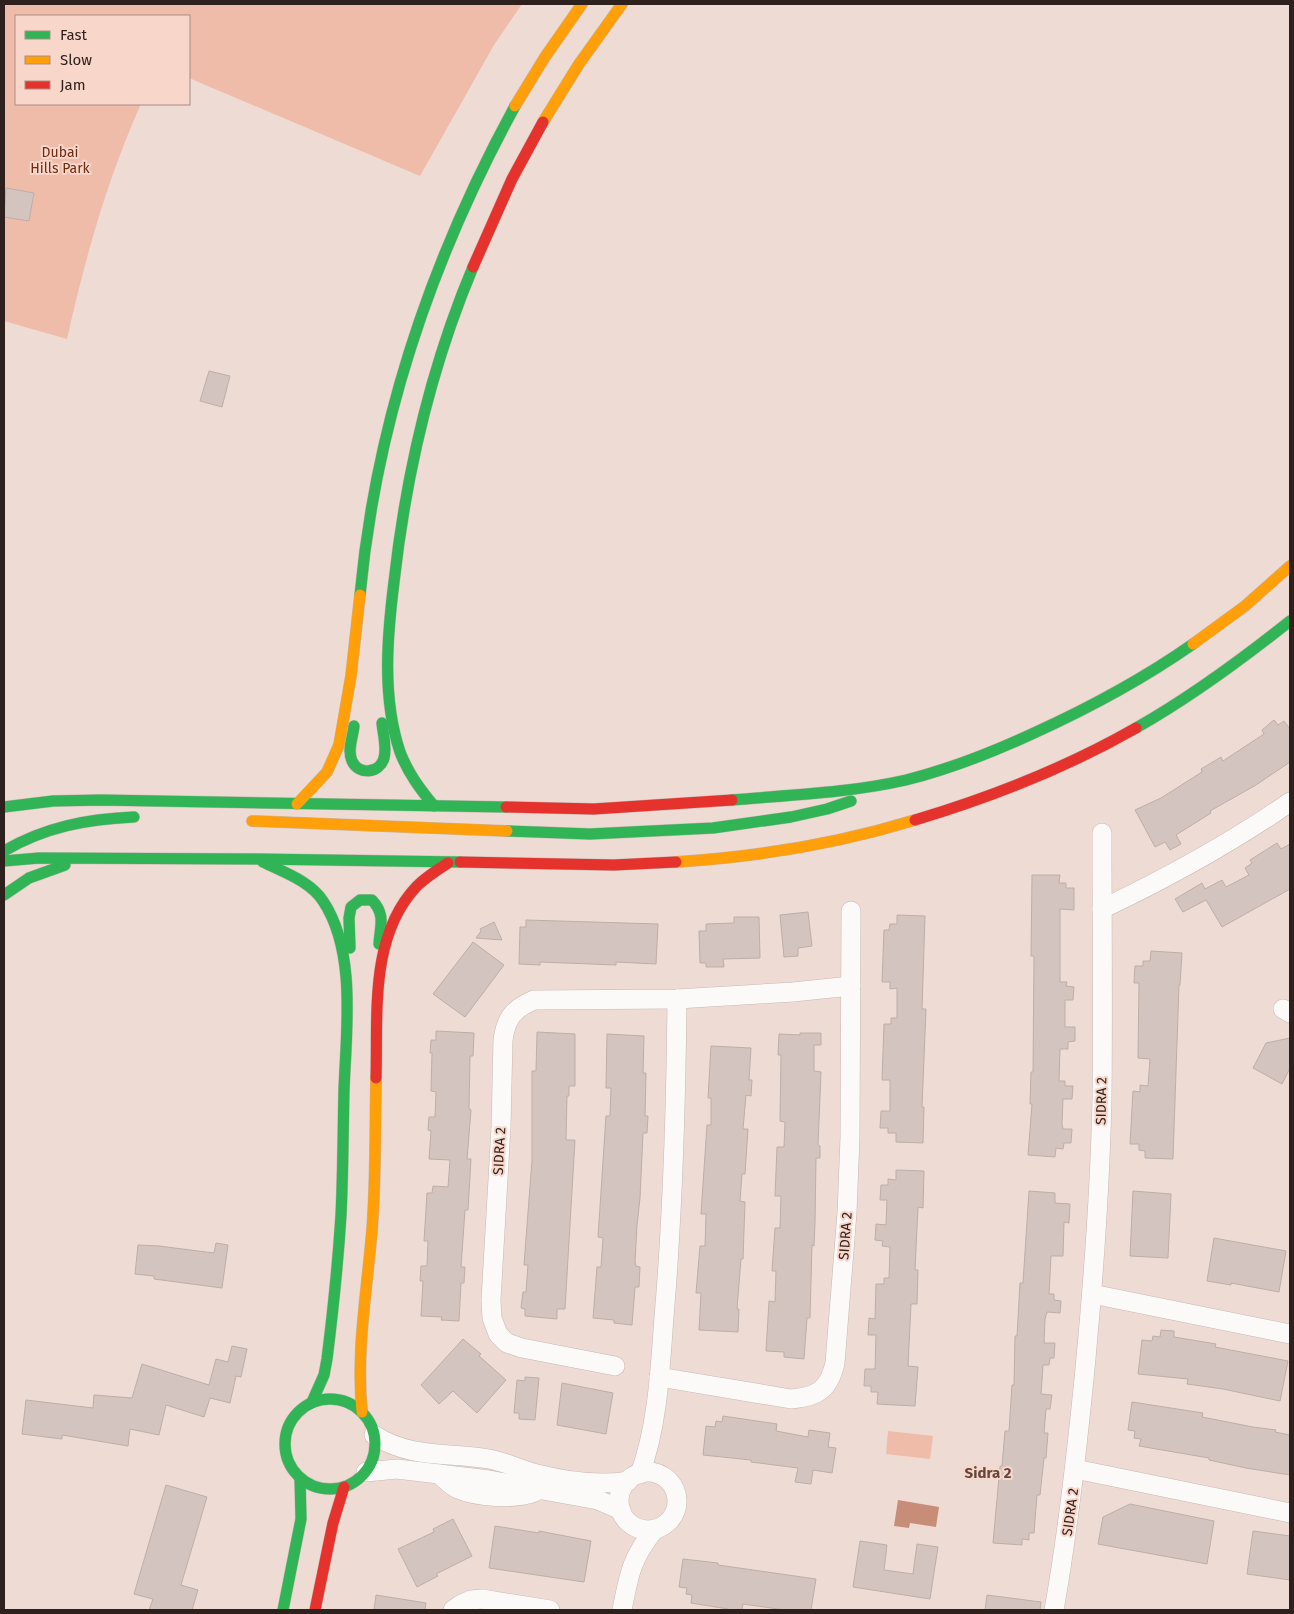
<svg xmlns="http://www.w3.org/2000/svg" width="1294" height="1614" font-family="'Fira Sans',sans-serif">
<rect width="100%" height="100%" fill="#eedbd4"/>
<!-- green -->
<g fill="#efbca9">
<path d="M4,4h518l-28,41 -74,131 -231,-98v-62h-173v88h125c-34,75 -56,155 -74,235l-63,-18z"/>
<path d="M888,1431l45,5 -3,23 -44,-5z"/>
</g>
<!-- water -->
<path fill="#c78d78" d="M898,1500l41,7 -3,20 -26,-4 -1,5 -15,-2z"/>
<!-- building -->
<g fill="#d3c4bf" stroke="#bdaea9">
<path d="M6,188l28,5 -5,28 -25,-4z"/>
<path d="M209,371l21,5 -8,31 -22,-6z"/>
<path d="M1274,720l4,5 6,-4 6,8v33l-34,23 -46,26 1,2 -35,22 5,9 -11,6 -5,-8 -10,5 -20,-37 26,-12 41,-26 -1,-3 20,-12 2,4 41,-27 -2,-4z"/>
<path d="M1277,843l4,6 9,-5v45l-68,38 -16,-27 -23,12 -8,-13 27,-16 3,6 17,-9 4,7 23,-12 -4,-7 7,-5 -2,-3z"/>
<path d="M1032,875h28l-1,8h7v5h8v22l-14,-1v73h7l-1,4 8,1 -1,13h-8v27h10v14l-7,1v7h-8l-1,32h6v5h8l-1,13h-9l-1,25 1,5h9l-1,14h-7l-1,6 -7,-1 -1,9 -27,-2 4,-51h-2l1,-32h2l1,-116h-3z"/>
<path d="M808,912l4,34 -14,2v8l-14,1 -4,-42z"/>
<path d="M897,915l28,1 -3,93h4l-4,98h2l-1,36 -27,-1v-9h-8v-5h-8l1,-17h9v-31h-8l2,-56h7v-6h6v-30l-7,1v-7h-8l2,-52h5l1,-6h7z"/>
<path d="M734,917h25l1,41 -37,1 1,8h-18v-4h-6l-1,-32h7v-7l28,-1z"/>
<path d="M526,920l132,4 -2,40 -40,-2v3l-76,-3v3l-21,-1 1,-37h6z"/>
<path d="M494,922l8,18 -26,-2 5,-7 -1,-2z"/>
<path d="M473,942l31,23 -39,52 -32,-23z"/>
<path d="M1151,951l31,2 -2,32h-1l-6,174 -28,-1v-7l-6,-1v-6h-9l3,-53 7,1v-7l8,1 2,-27 -12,-1 1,-75h-5l1,-17h8v-5h7z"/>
<path d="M436,1031l38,2 -1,23h-3l-1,53 2,1 -4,49h4l-3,51h-3l-4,57h4l-1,16h-3l-2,38 -18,-1 1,-3 -21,-1 2,-35h-3l1,-15h6l1,-25h-4l3,-48h5l1,-7 15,1 2,-27 -21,-1 2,-28 -3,-1 1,-13h6l1,-25 -5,-1 1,-38h-2l1,-13h5z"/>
<path d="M537,1032l38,2v52h-6v10h-2l-1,44h9l-10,169h-8v10l-32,-3v-7l-4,-1 2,-16h3l2,-27h-4l8,-105v-89h4z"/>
<path d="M800,1033h21v12h-7v26l7,1 -3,73 2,1v12h-4l-1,64 -1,24 -2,-1 -2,73h-3l-3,41 -20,-2v-5l-18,-1 3,-50 6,1 1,-31h-4l3,-43h5l1,-32h-6l2,-49h7l1,-25 -5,-1 1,-66h-3l1,-21 21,1z"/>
<path d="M607,1034l37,2 -1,37h3l-1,43h3l-1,17h-4l-3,65 -3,27 -2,37 1,4 4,1 -1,20h-4l-3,38 -18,-2v-3l-21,-2 4,-51h4l2,-29 -5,-1 8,-121h4l1,-28h-5z"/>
<path d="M1290,1038v30l-8,16 -29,-16 13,-25z"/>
<path d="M711,1046l40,2 -2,32h3l-1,16 -5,-1 -3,34h5l-3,45h-3l-2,27 5,1 -2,57h-2l-4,50h2l-1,23 -39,-2 2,-37h-5l4,-47h5l1,-32h-5l6,-89h4v-27h-3z"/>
<path d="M896,1170l28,1 -1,37 -5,-1 -3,63h3l-1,34h-6l-3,62 10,1 -3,39 -38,-2 1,-12h-7v-6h-7l1,-17h10l1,-34h-8l1,-17 6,1 1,-35h8v-6h5l1,-31 -8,-1 1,-5 -8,-1 1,-16 10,1 1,-25h-7l1,-15h7v-6l8,1z"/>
<path d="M1029,1191l26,2v10l15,1 -1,19 -5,-1 -1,34h-12l-2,38h5v6l7,1 -1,12 -13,-1 -2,7 -1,24h11l-1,15h-4l-1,7h-6l-2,29 11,1 -2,14h-4l-2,24h4l-2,25h-2l-4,37h-3l-3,38h-5v7l-7,-1v6l-29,-2 7,-77h2l3,-35h4l3,-46h2l1,-49h2l3,-53h3z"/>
<path d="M1133,1191l38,3 -3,64 -38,-2z"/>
<path d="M1214,1238l72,13 -7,41 -48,-9v2l-24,-4z"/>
<path d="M216,1243l12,2 -6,43 -68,-9v-3l-19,-2 3,-29 21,1 55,7z"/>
<path d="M1161,1330l13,1v6l42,7 -1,3 73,14 -8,40 -57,-12 -36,-5 1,-5 -50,-5 4,-34 10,1 1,-5 7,1z"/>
<path d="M463,1339l18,15 -2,2 27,24 -29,33 -24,-22 -14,13 -18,-19z"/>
<path d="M232,1346l15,3 -6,28 -5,-1 -6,27 -20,-5 -6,19 -38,-12 -7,30 -29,-6 -2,17 -66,-11v4l-40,-5 4,-34 67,8 1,-13 38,3 10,-34 67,21 7,-26 12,3z"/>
<path d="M525,1377l14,1 -4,42 -16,-1v-6h-5l3,-33 8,1z"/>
<path d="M562,1383l51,10 -7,41 -49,-9z"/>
<path d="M1132,1402l71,11 -1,4 51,10 23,3 -1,2 15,3v40l-44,-7 -37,-8v-2l-70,-12 2,-7 -7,-1 1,-7 -7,-1z"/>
<path d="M723,1416l54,8 -1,7 32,6 1,-7 21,3 -2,14 8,1 -4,25 -19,-3 -2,14 -16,-2 3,-14 -47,-6v-2l-48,-5 3,-29 9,1 1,-6 6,1z"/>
<path d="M166,1485l41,12 -26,88 17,5 -6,20h-43l4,-11 -19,-5z"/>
<path d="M1130,1504l84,17 -7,43 -109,-20 5,-27z"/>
<path d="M453,1519l19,37 -36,18 2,2 -21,11 -19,-38 36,-17 -1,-3z"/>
<path d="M495,1526l44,7v-2l52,10 -7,41 -95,-14z"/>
<path d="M1253,1531l37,5v44l-43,-6z"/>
<path d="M860,1541l27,4 -3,25 29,4 4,-30 21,3 -8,52 -77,-12z"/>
<path d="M683,1559l35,4v2l98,14 -5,31h-26l-42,-6 -1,6h-15l1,-1 -37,-6 1,-8 -6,-1 1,-6 -8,-1z"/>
<path d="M376,1595l50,8 -1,7h-51z"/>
<path d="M987,1595l54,7 -1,8h-55z"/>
</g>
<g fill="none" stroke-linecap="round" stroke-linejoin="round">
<!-- street casing -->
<g stroke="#c7b8b2" stroke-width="20">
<g id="street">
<path d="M1102,909c65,-31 129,-66 188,-107"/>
<path d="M1283,1009l7,4"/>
<path d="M1092,1294l198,40"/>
<path d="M615,1366l-93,-18 -15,-5 -9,-9 -6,-16 -1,-18 10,-173 2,-87c3,-22 10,-31 31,-40l143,-1 116,-7 58,-6"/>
<path d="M659,1377l132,22c27,-2 38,-10 44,-36l12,-150 3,-76 1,-226"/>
<path d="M374,1435c37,24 74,17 115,24 17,3 31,11 48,15 28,7 62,12 91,7"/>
<path d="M1075,1469l215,44"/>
<path d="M366,1472l31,-3 92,11 109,20 23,10"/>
<circle cx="648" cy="1501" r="29"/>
<path d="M439,1474c6,6 11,11 19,15 19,8 57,11 77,3"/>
<path d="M640,1474c18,-50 20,-104 24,-157 9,-106 12,-212 13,-318"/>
<path d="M453,1610l7,-5 11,-5 11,-1 68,11"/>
<path d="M622,1610c7,-35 9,-51 32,-80"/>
<path d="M1054,1610c15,-84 24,-168 32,-252 8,-86 14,-172 16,-259 1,-88 0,-177 0,-266"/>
</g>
</g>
<!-- fast casing -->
<g stroke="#c7b8b2" stroke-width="12">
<g id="fast">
<path d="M360,595c16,-172 72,-337 155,-489"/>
<path d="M354,726c-1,11 -7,24 -2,35 7,15 28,12 32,-3 3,-11 -1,-24 -2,-35"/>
<path d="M1136,728c55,-31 105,-68 154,-107"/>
<path d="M732,800c58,-5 117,-7 174,-20 44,-11 87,-28 128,-47 55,-25 109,-54 159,-89"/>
<path d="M434,806c-14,-17 -26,-33 -34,-54 -18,-54 -13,-114 -6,-170 12,-108 37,-215 79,-315"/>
<path d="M4,807l49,-6 48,-1 405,7"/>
<path d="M507,831l83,3 123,-6 78,-11 36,-8 24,-8"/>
<path d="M4,851c41,-24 83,-32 130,-34"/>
<path d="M4,861l35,-3 219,1 202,3"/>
<path d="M263,862c20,10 47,19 60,39 34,51 23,131 21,189 -1,42 -1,84 -3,125 -3,48 -8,96 -14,144l-3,16 -12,27"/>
<path d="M4,895l25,-17 36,-13"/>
<path d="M350,948l-1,-30 2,-11 9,-7h12c14,15 8,26 7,44"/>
<circle cx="330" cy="1444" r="45"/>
<path d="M283,1610l18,-91 -1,-41"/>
</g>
</g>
<!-- slow casing -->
<g stroke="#c7b8b2" stroke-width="12">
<g id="slow">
<path d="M515,106l30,-49 37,-53"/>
<path d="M543,122l36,-58 43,-60"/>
<path d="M1193,644l52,-38 45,-40"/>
<path d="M297,804l30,-32 12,-27 12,-69 9,-81"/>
<path d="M252,821l255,10"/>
<path d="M676,862c79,-5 164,-19 239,-42"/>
<path d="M362,1412c-6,-61 5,-121 10,-182 4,-50 3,-101 4,-152"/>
</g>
</g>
<!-- jam casing -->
<g stroke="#c7b8b2" stroke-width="12">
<g id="jam">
<path d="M473,267l39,-88 31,-57"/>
<path d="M506,807l88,2 138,-9"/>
<path d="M915,820c77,-23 151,-52 221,-92"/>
<path d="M460,862l154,3 62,-3"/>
<path d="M376,1078c2,-63 -7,-142 41,-192 9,-9 20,-16 31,-23"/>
<path d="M315,1610l18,-87 11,-36"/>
</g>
</g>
<!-- street -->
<use href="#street" stroke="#fcfaf9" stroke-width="19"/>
<!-- fast -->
<use href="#fast" stroke="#30b455" stroke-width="11"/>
<!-- slow -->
<use href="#slow" stroke="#ff9f0a" stroke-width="11"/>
<!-- jam -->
<use href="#jam" stroke="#e5322d" stroke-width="11"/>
</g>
<g text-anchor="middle" stroke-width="4" stroke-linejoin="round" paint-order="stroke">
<!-- park labels -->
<g font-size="14" fill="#702a0e" stroke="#f8d6ca">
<text x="60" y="157">Dubai<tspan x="60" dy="16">Hills Park</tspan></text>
</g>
<!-- street labels -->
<g font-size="14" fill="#2e211d" stroke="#f8d6ca">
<text transform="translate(1101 1101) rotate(-89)" y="5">SIDRA 2</text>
<text transform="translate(499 1151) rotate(-87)" y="5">SIDRA 2</text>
<text transform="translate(845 1236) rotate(-86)" y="5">SIDRA 2</text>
<text transform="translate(1070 1512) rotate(-82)" y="5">SIDRA 2</text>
</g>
<!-- neighbourhood labels -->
<g font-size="15" font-weight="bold" fill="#63473d" stroke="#f8d6ca">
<text x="988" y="1478">Sidra 2</text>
</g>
</g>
<!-- border -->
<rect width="1294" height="1614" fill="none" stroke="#2e211d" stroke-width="10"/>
<!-- legend -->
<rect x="15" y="15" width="175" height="90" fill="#f8d6ca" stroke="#a78e85"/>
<rect x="25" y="31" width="25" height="8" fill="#30b455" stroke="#a78e85"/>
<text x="60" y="40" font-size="15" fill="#2e211d">Fast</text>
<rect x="25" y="56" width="25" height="8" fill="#ff9f0a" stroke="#a78e85"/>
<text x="60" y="65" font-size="15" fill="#2e211d">Slow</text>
<rect x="25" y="81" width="25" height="8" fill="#e5322d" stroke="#a78e85"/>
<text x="60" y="90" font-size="15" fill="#2e211d">Jam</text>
</svg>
